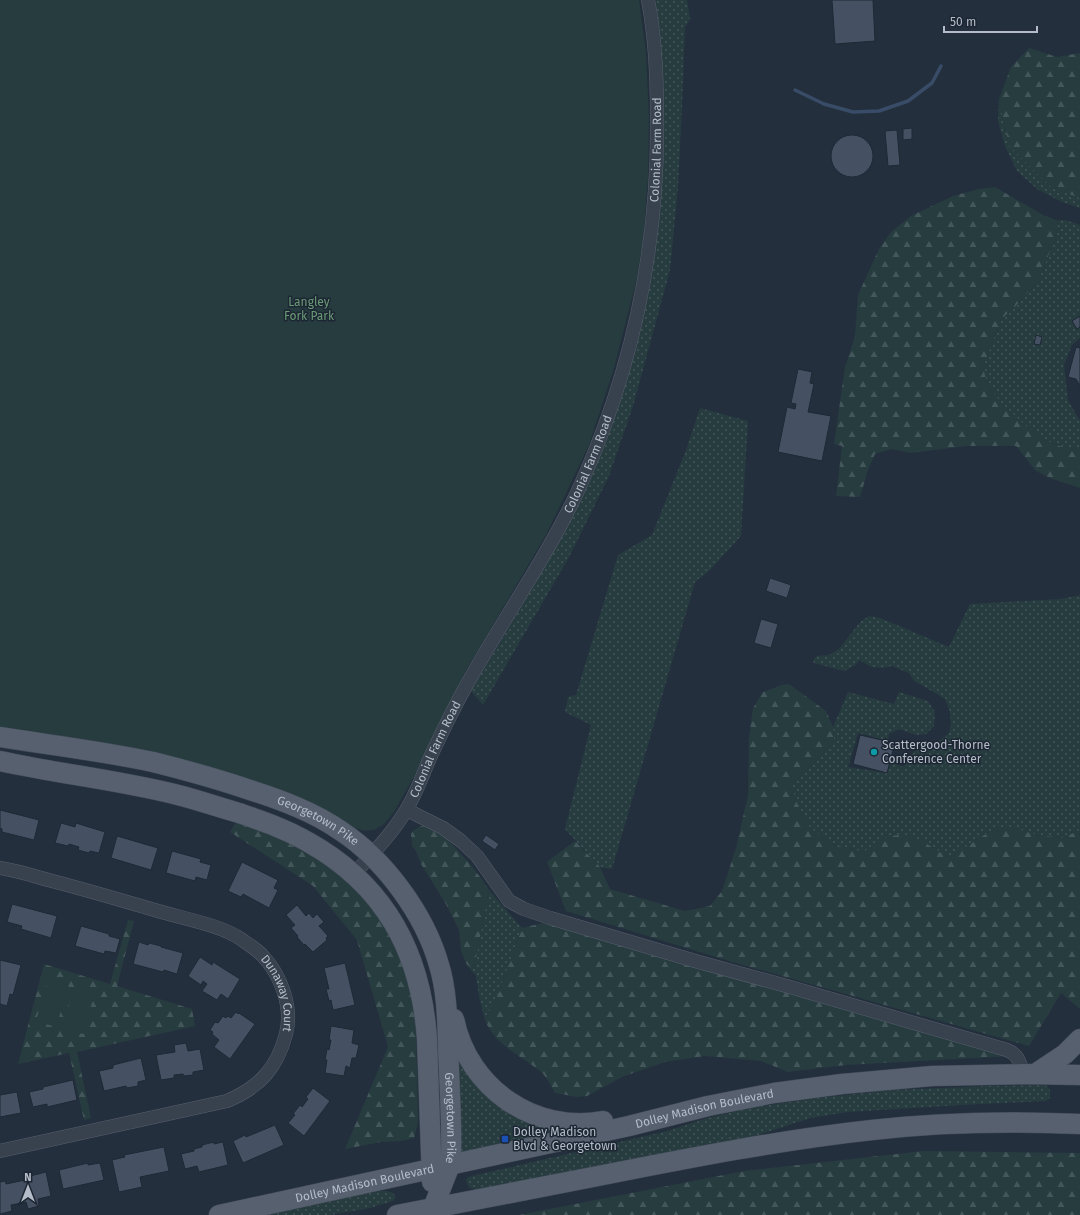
<svg xmlns="http://www.w3.org/2000/svg" width="1080" height="1215" font-family="'Fira Sans',sans-serif">
<defs>
<pattern id="grass-dots" width="8" height="8" patternUnits="userSpaceOnUse"><rect width="8" height="8" fill="#263c3f"/><path d="M2 2h.1M6 6h.1" fill="none" stroke="#435659" stroke-width="1.8" stroke-linecap="round"/></pattern>
<pattern id="forest-firs" width="22" height="20" patternUnits="userSpaceOnUse"><rect width="22" height="20" fill="#263c3f"/><path d="M5 1l3.5 6h-7zM16 11l3.5 6h-7z" fill="#435659"/></pattern>
</defs>
<rect width="100%" height="100%" fill="#242f3e"/>
<!-- grass -->
<g fill="url(#grass-dots)">
<path d="M656,0h31l3,19 -5,8 -3,79 -4,81 -8,83 -37,136 -24,70 -41,83 -85,146 -12,-14 69,-116 41,-78 55,-155 17,-79 9,-86z"/>
<path d="M999,99l10,46 43,43 28,10v10l-18,-6 -25,-13 -20,-18 -12,-25 -7,-25z"/>
<path d="M1056,220h9l15,5v113l-8,7 -8,20 4,35 12,21v29l-18,-3 -15,-6 -19,-13 -25,-23 -11,-14 -6,-12 -3,-12 18,-48 11,-9 26,-29 22,-54z"/>
<path d="M700,408l48,13 -7,115 -32,35 -14,11 -83,287 -12,-2 -35,-38 26,-104 -26,-13 3,-15 8,-2 42,-140 34,-20 34,-85z"/>
<path d="M1080,595v235l-18,8 -25,-3 -27,-8 -18,3 -43,28 -19,-13 -43,-8 -23,15 -30,-7 -24,-17 -11,-20 -8,-21 11,-14 12,-10 20,-22 -1,-14 15,-35 46,12 5,-12 29,9 7,11 -1,14 -8,8 -10,1 -17,-6 -10,5 -1,7 -30,-8 -10,34 39,6 4,-13 12,7 8,-12 7,-8 14,-3 10,-5 7,-6 2,-8 -1,-13 -5,-13 -20,-12 -11,-6 -5,-8 -17,-7 -9,2 -12,-1 -11,-7 -6,6 -10,5 -30,-8 -1,-3 4,-4 12,-1 10,-6 21,-27 9,-6 11,2 69,29 21,-43 91,-5z"/>
<path d="M489,890l33,38 -24,66 -13,26 -6,-24 -3,-20 -9,-11 7,3z"/>
<path d="M452,1030l8,26 96,74 -101,27z"/>
<path d="M1043,1085l4,1 3,4v8l-4,3 -84,4 -115,7 -36,6 -78,25 -245,48 -13,-2 -6,-1 -3,-8 2,-3 199,-46 37,-12 45,-11 67,-10 77,-8 96,-4z"/>
<path d="M373,1191h14l6,2 3,4 -3,4 -23,7 -39,7h-73z"/>
</g>
<!-- forest -->
<g fill="url(#forest-firs)">
<path d="M1029,48l28,9 23,-4v145l-28,-10 -43,-43 -10,-46 12,-32z"/>
<path d="M995,187l48,28 13,5 4,7 -22,54 -26,29 -11,9 -18,48 3,12 6,12 11,14 25,23 19,13 15,6 18,3v38l-30,-10 -14,-7 -20,-25h-49l-57,7 -18,-4 -17,5 -7,16 -8,27 -24,-1 6,-50 -8,-2 11,-77 10,-31 3,-41 21,-46 12,-17 20,-16 42,-20 26,-7z"/>
<path d="M789,684l37,27 7,16 1,14 -20,22 -12,10 -11,14 8,21 11,20 24,17 30,7c6,-5 17,-13 24,-15 24,-7 42,9 61,21l43,-28 18,-3 27,8 25,3 18,-8v179l-19,-16 -32,53 -300,-85 -163,-50 -19,-49 28,-21 25,26 10,22 75,22 25,-5 12,-15 14,-43 12,-53 1,-58 4,-29 10,-16 19,-7z"/>
<path d="M236,822l60,21 42,25 30,31 27,38 14,39 7,40 2,107 -4,15 -12,3 -21,1 -36,7 43,-102 -31,-107 -44,-54 -83,-54z"/>
<path d="M422,826c3,1 7,1 9,2 18,9 47,44 58,62l-15,78 -7,-3 -6,-14 -2,-21 -13,-26 -25,-40 -5,-13 -4,-5 -1,-12 2,-3 6,-4z"/>
<path d="M128,920l6,1 -17,65 75,23 3,17 -118,26 14,66 -7,2 -15,-67 -51,11 26,-100 66,20z"/>
<path d="M543,923l9,1 460,132 -166,9 -58,7 -27,-11 -56,-5 -40,6 -43,15 -35,19 -10,1 -22,-4c-4,-7 -8,-16 -14,-21 -20,-17 -46,-26 -56,-52l13,-26 24,-66z"/>
<path d="M923,1151l157,2v62h-561l225,-44z"/>
</g>
<!-- park -->
<g fill="#263c3f">
<path d="M0,0h639l7,52 3,67 -1,58 -5,64 -7,41 -22,86 -25,77 -42,88 -80,136 -31,61 -19,41 -23,41 -10,12 -10,6 -9,1 -11,-3 -11,-7 -343,-88z"/>
<path d="M49,978l20,6 -13,43 -20,-6z"/>
<path d="M75,986l20,6 -12,42 -21,-6z"/>
</g>
<g fill="none" stroke-linecap="round" stroke-linejoin="round">
<!-- stream -->
<path stroke="#394c67" stroke-width="3.5" d="M795,90l29,14 29,8 26,-1 29,-10 24,-18 9,-17"/>
</g>
<!-- building -->
<g fill="#455162" stroke="#1f2835">
<path d="M832,0h41l2,41 -40,3z"/>
<path d="M912,128v11l-9,1v-11z"/>
<path d="M897,130l3,35 -12,1 -3,-35z"/>
<circle cx="852" cy="156" r="21"/>
<path d="M1080,316v11l-3,2 -5,-8z"/>
<path d="M1036,335l6,2 -2,8 -6,-1z"/>
<path d="M1076,347l4,1v38l-4,-7 -8,-2z"/>
<path d="M798,369l14,3 -2,11 4,1 -6,28 23,4 -9,45 -44,-9 9,-45 8,2 1,-5 -5,-1z"/>
<path d="M770,578l21,7 -4,13 -21,-7z"/>
<path d="M761,619l17,5 -7,24 -17,-5z"/>
<path d="M860,735l35,8 -8,30 -34,-9z"/>
<path d="M0,810l39,10 -5,20 -32,-8v-3l-2,-1z"/>
<path d="M61,823l14,4 1,-4 29,9 -6,21 -9,-2 -1,2 -11,-3 1,-3 -10,-3 -1,2 -13,-3z"/>
<path d="M486,835l13,9 -4,6 -13,-9z"/>
<path d="M117,836l41,12 -7,22 -40,-12z"/>
<path d="M172,851l29,8 -1,3 11,3 -4,15 -11,-3 -1,4 -29,-8z"/>
<path d="M242,862l36,18 -4,8 4,2 -9,18 -26,-14 -2,3 -13,-6z"/>
<path d="M12,904l45,12 -6,22 -30,-9 1,-3 -15,-4z"/>
<path d="M297,905l9,11 3,-3 4,5 4,-4 7,8 -5,4 9,10 -2,2 1,2 -14,12 -8,-8 -1,1 -7,-8 1,-1 -7,-8 4,-3 -9,-10z"/>
<path d="M81,926l28,8v2l11,3 -4,14 -11,-2 -1,3 -29,-8z"/>
<path d="M139,942l9,3 1,-2 12,3v1l22,6 -6,21 -13,-4 -1,2 -30,-8z"/>
<path d="M200,957l12,8 1,-3 27,17 -12,20 -7,-5 -4,6 -15,-9 5,-7 -4,-3 -2,4 -13,-9z"/>
<path d="M0,960l21,5 -8,30 -3,-1 -3,12 -7,-2z"/>
<path d="M345,963l10,42 -22,5 -2,-10 -2,1 -3,-12h3l-5,-21z"/>
<path d="M236,1012l2,2 1,-1 16,11 -25,35 -16,-12 5,-7 -7,-6 1,-2 -3,-2 5,-8 3,1 5,-7 3,2 2,-2 3,2z"/>
<path d="M331,1026l23,4 -2,13 7,2 -3,13h-4l-2,10 -4,-2 -2,10 -19,-3 2,-13h-2l2,-11 2,1 2,-10h-2z"/>
<path d="M186,1043l2,8 12,-2 4,21 -11,2v3l-9,1 -1,-2 -9,1v3l-13,2 -5,-25 19,-3 -1,-7z"/>
<path d="M141,1058l5,22 -8,2v4l-11,2 -1,-2 -22,5 -5,-20 14,-3v-3z"/>
<path d="M73,1080l4,20 -30,7v-3l-14,3 -4,-15 14,-3v-2z"/>
<path d="M313,1088l17,13 -26,35 -16,-13 7,-8 -2,-1 7,-9 2,2 6,-8 -2,-2z"/>
<path d="M17,1092l4,21 -21,4v-22z"/>
<path d="M275,1125l9,20 -41,18 -10,-22 12,-6 1,2z"/>
<path d="M214,1142v2l9,-2 5,23 -29,7 -2,-6 -12,3 -4,-15 13,-3v-2l8,-2v-2z"/>
<path d="M164,1147l5,24 -29,6 2,10 -23,5 -7,-32 13,-3 -1,-2z"/>
<path d="M88,1163v2l12,-2 4,17 -41,9 -4,-19z"/>
<path d="M46,1172l5,24 -13,3 1,7 -11,3 -2,-7 -15,3 1,6 -12,3v-32l5,-1 1,3 24,-5v-3z"/>
</g>
<g fill="none" stroke-linecap="round" stroke-linejoin="round">
<!-- street casing -->
<g stroke="#565f6c" stroke-width="14">
<g id="street">
<path d="M407,810l36,18 18,13 16,15 32,45 15,8 26,9 145,43 95,26 217,63c12,5 12,12 17,24"/>
<path id="s1" d="M0,868c19,3 37,9 56,14 34,9 68,19 102,29 23,7 63,14 83,28 7,5 15,10 21,16 19,20 31,52 24,79 -9,34 -26,53 -59,67l-227,50"/>
<path id="s2" d="M354,874c18,-20 37,-39 51,-62 10,-16 17,-35 24,-52 13,-28 26,-55 41,-81 36,-65 80,-126 111,-195 52,-116 78,-242 76,-370 0,-37 -2,-78 -9,-114"/>
</g>
</g>
<!-- primary casing -->
<g stroke="#414a57" stroke-width="21">
<g id="primary">
<path id="s3" d="M0,737c51,8 102,14 153,25 32,8 65,17 97,28 31,10 64,22 91,41 44,29 84,84 98,134 10,32 8,71 10,104 1,29 3,58 2,86l-3,15 -15,38"/>
<path d="M0,761c59,13 119,19 178,34 20,5 40,12 61,18 23,8 47,16 69,29 77,43 113,110 119,197l5,143"/>
<path d="M454,1019c14,69 80,115 149,102"/>
<path d="M1035,1074l30,-20 15,-15"/>
<path id="s4" d="M219,1215l410,-89 79,-20 66,-13 68,-9 90,-8 92,-2 56,1"/>
<path d="M397,1215c67,-13 134,-26 201,-39 91,-18 182,-36 274,-46 69,-8 139,-9 208,-6"/>
</g>
</g>
<!-- street -->
<use href="#street" stroke="#38414e" stroke-width="13"/>
<!-- primary -->
<use href="#primary" stroke="#56606e" stroke-width="20"/>
</g>
<!-- markers -->
<circle fill="#0f9aa8" stroke="#1d2633" stroke-width="1.5" cx="874" cy="752" r="4"/>
<rect fill="#1a4fb4" stroke="#1d2633" stroke-width="1.5" x="501" y="1135" width="8" height="8" rx="2"/>
<g text-anchor="middle" stroke-width="3" stroke-linejoin="round" paint-order="stroke">
<!-- street labels -->
<g font-size="12" fill="#b4bcc9" stroke="#1d2633">
<text dy="4" stroke="none"><textPath href="#s2" startOffset="798">Colonial Farm Road</textPath></text>
<text dy="4" stroke="none"><textPath href="#s2" startOffset="474">Colonial Farm Road</textPath></text>
<text dy="4" stroke="none"><textPath href="#s2" startOffset="150">Colonial Farm Road</textPath></text>
<text dy="4" stroke="none"><textPath href="#s3" startOffset="331">Georgetown Pike</textPath></text>
<text dy="4" stroke="none"><textPath href="#s1" startOffset="321">Dunaway Court</textPath></text>
<text dy="4" stroke="none"><textPath href="#s4" startOffset="497">Dolley Madison Boulevard</textPath></text>
<text dy="4" stroke="none"><textPath href="#s3" startOffset="679">Georgetown Pike</textPath></text>
<text dy="4" stroke="none"><textPath href="#s4" startOffset="149">Dolley Madison Boulevard</textPath></text>
</g>
<!-- park labels -->
<g font-size="12" fill="#6b9a76" stroke="#1d2633">
<text x="309" y="306">Langley<tspan x="309" dy="14">Fork Park</tspan></text>
</g>
<!-- poi labels -->
<g font-size="12" fill="#b4bcc9" stroke="#1d2633" text-anchor="start">
<text x="882" y="749">Scattergood-Thorne<tspan x="882" dy="14">Conference Center</tspan></text>
<text x="513" y="1136">Dolley Madison<tspan x="513" dy="14">Blvd &amp; Georgetown</tspan></text>
</g>
</g>
<!-- north arrow -->
<g transform="translate(28 1187)" stroke="#1d2633" stroke-width="3" paint-order="stroke">
<path d="M0-3L7 15L0 10L-7 15Z" fill="#b4bcc9"/>
<text y="-6" font-size="11" font-weight="bold" text-anchor="middle" fill="#b4bcc9">N</text>
</g>
<!-- scale -->
<path d="M944 26v6h93v-6" fill="none" stroke="#b4bcc9" stroke-width="2"/>
<text x="950" y="26" font-size="12" fill="#b4bcc9" stroke="#1d2633" stroke-width="3" paint-order="stroke">50 m</text>
</svg>
